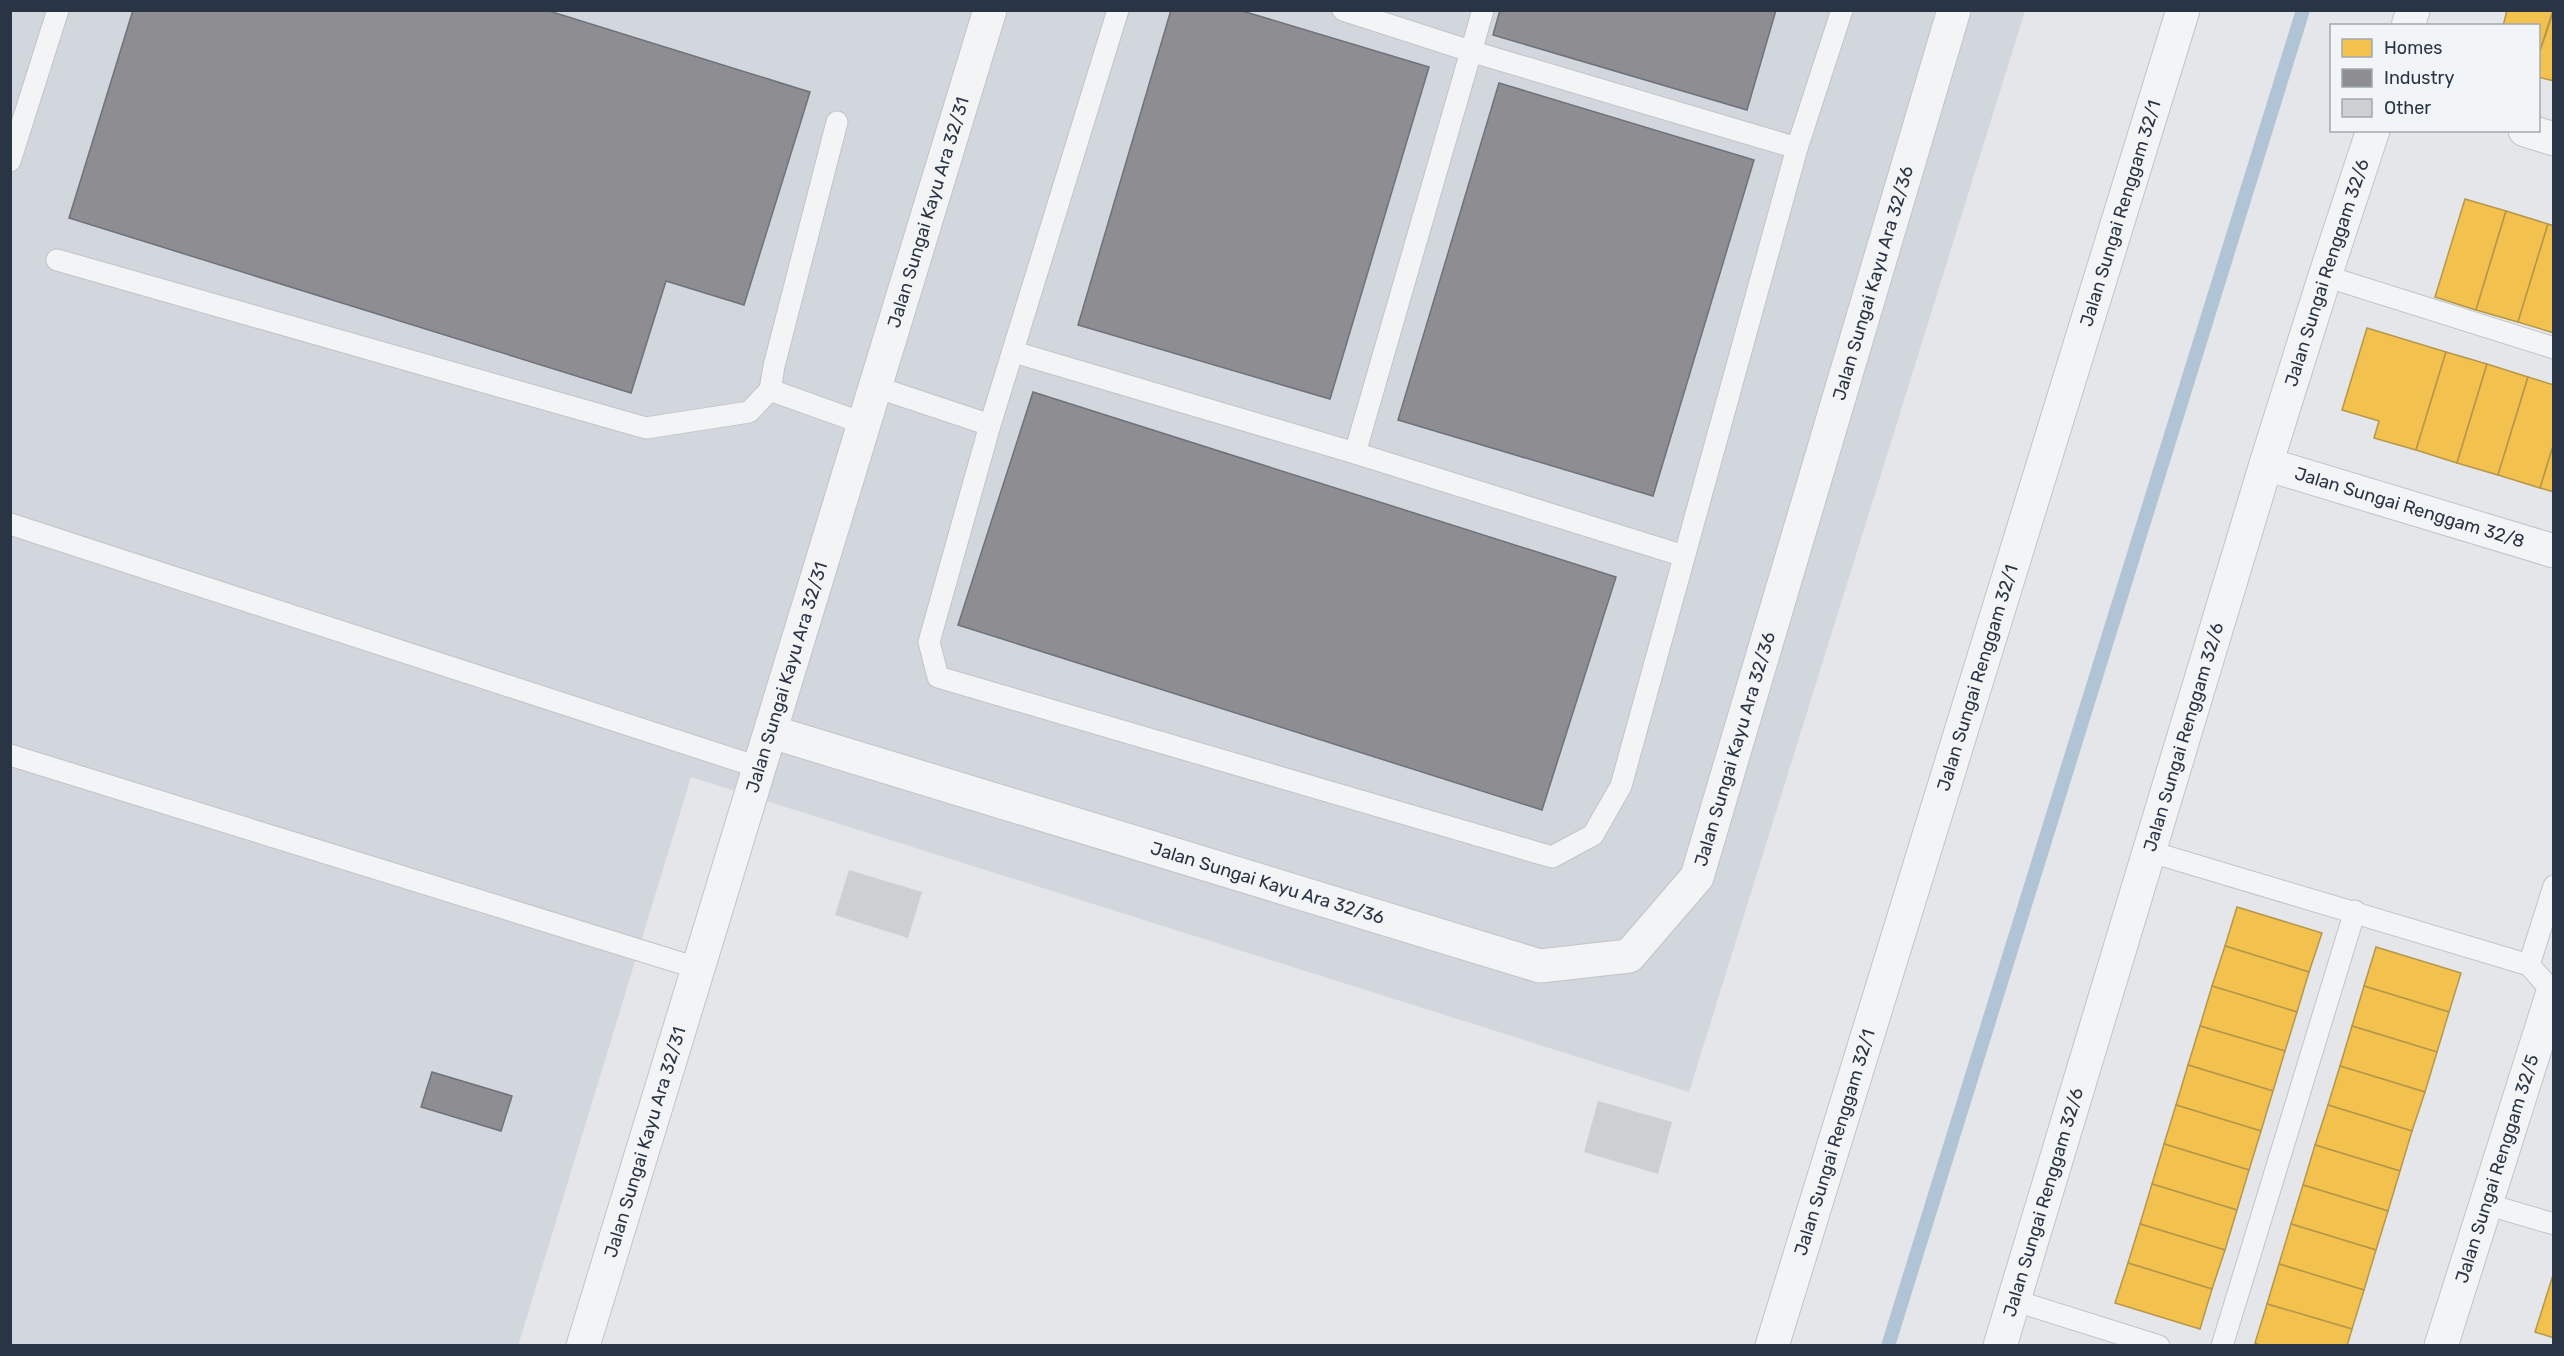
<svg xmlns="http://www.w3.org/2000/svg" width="2564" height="1356" font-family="Rubik,sans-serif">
<rect width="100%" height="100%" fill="#e4e6e9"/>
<!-- built -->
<path fill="#d2d6dd" d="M10,11h2015l-336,1081 -998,-315 -173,569 -507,-1z"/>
<!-- homes -->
<g fill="#f2c14e" stroke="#b6974b" stroke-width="1.5">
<path d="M2507,10h46l-15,47v-31h-35z"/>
<path d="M2554,10v71l-16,-4v-20z"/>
<path d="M2465,199l41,12 -30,99 -41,-13z"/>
<path d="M2506,211l42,13 -30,98 -42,-12z"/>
<path d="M2548,224l6,2v107l-36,-11z"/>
<path d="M2367,328l79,24 -30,98 -42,-12 5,-17 -37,-11z"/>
<path d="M2446,352l41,12 -30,99 -41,-13z"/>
<path d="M2487,364l41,13 -30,98 -41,-12z"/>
<path d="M2528,377l26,8v58l-14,45 -42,-13z"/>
<path d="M2554,443v49l-14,-4z"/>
<path d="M2237,907l85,26 -13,39 -84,-26z"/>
<path d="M2225,946l84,26 -12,40 -85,-26z"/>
<path d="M2376,947l85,26 -12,39 -85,-26z"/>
<path d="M2212,986l85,26 -12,39 -85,-25z"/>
<path d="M2364,986l85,26 -12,40 -85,-26z"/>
<path d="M2200,1026l85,25 -12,40 -85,-26z"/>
<path d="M2352,1026l85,26 -12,40 -85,-26z"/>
<path d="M2188,1065l85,26 -12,40 -85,-26z"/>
<path d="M2340,1066l85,26 -13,39 -84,-26z"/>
<path d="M2176,1105l85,26 -12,39 -85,-26z"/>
<path d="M2328,1105l84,26 -12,40 -85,-26z"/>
<path d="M2164,1144l85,26 -12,40 -85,-26z"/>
<path d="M2315,1145l85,26 -12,40 -85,-26z"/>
<path d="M2152,1184l85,26 -12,40 -85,-26z"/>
<path d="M2303,1185l85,26 -12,39 -85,-26z"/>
<path d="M2140,1224l85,26 -13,39 -84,-26z"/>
<path d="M2291,1224l85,26 -12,40 -85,-26z"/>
<path d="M2128,1263l84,26 -12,40 -85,-26z"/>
<path d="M2279,1264l85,26 -12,39 -85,-25z"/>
<path d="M2554,1272v66l-19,-6z"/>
<path d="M2267,1304l85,25 -5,17h-85l-7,-3z"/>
</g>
<!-- industry -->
<g fill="#8d8d92" stroke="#6f727b" stroke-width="1.5">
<path d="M133,10h413l264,82 -66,213 -78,-24 -35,112 -562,-175z"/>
<path d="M1171,10h68l190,57 -99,332 -252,-74z"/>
<path d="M1500,10h276l-29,100 -254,-75z"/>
<path d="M1499,83l255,77 -101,336 -255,-76z"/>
<path d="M1033,392l583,185 -74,233 -584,-185z"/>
<path d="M432,1072l80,24 -11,35 -80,-24z"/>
</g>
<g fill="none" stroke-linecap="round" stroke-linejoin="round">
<!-- stream -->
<path stroke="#b1c4d5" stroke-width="14" d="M1888,1346l415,-1336"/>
</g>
<!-- building -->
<g fill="#cdcfd2">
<path d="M849,870l73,22 -14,46 -73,-23z"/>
<path d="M1598,1101l74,21 -14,52 -74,-22z"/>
</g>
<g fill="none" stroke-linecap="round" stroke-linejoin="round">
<!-- service casing -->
<g stroke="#c2c4c7" stroke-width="23">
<g id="service">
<path d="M1118,10l-128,415 -61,217 9,35 614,180 41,-22 28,-49 176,-638 -327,-97 -127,-41"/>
<path d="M837,122l-63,244 -4,24 95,34"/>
<path d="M1797,148l45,-138"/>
<path d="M10,161l48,-151"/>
<path d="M57,260l589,168 103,-16 21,-22"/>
<path d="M2325,276l229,72"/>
<path d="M1014,352l341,101 329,103"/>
<path d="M876,387l114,38"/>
<path d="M1355,453l128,-443"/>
<path d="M10,524l751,244"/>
<path d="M10,755l687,213"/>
<path d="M2148,851l381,114 24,27"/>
<path d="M2529,965l25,-79"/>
<path d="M2486,1204l68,20"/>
<path d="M2013,1300l146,46"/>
<path d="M2222,1346l133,-435"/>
</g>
</g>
<!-- minor casing -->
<g stroke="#c2c4c7" stroke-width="35">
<g id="minor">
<path d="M2408,26l5,-16"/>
<path d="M2525,130l29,9"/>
<path id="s1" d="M2266,464l288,87"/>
<path id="s2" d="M772,732l768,234 89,-10 68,-79 257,-867"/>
<path id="s3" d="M583,1346l407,-1336"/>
<path id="s4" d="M2000,1346l266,-882 59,-188 48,-146"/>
<path id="s5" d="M2441,1346l112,-354"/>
</g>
</g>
<!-- tertiary casing -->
<g stroke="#c2c4c7" stroke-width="35">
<g id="tertiary">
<path id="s6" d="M1772,1346l411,-1336"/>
</g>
</g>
<!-- service -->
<use href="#service" stroke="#f3f4f6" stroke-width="21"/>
<!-- minor -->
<use href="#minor" stroke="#f3f4f6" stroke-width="33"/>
<!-- tertiary -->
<use href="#tertiary" stroke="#f3f4f6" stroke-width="33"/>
</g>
<g text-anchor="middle" stroke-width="6" stroke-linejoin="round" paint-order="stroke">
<!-- street labels -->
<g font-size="18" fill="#293445" stroke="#f2f5f8">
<text dy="6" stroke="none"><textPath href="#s3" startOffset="1185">Jalan Sungai Kayu Ara 32/31</textPath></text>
<text dy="6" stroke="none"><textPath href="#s6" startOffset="1185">Jalan Sungai Renggam 32/1</textPath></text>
<text dy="6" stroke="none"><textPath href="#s4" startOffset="1122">Jalan Sungai Renggam 32/6</textPath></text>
<text dy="6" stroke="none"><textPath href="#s2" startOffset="1616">Jalan Sungai Kayu Ara 32/36</textPath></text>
<text dy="6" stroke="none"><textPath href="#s1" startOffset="150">Jalan Sungai Renggam 32/8</textPath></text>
<text dy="6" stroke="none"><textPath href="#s3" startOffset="699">Jalan Sungai Kayu Ara 32/31</textPath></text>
<text dy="6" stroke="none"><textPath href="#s6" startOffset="699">Jalan Sungai Renggam 32/1</textPath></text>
<text dy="6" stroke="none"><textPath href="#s4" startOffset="636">Jalan Sungai Renggam 32/6</textPath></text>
<text dy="6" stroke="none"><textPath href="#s2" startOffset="1130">Jalan Sungai Kayu Ara 32/36</textPath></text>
<text dy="6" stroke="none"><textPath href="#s2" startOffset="518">Jalan Sungai Kayu Ara 32/36</textPath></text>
<text dy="6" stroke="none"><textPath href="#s3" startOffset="213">Jalan Sungai Kayu Ara 32/31</textPath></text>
<text dy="6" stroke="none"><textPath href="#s6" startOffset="213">Jalan Sungai Renggam 32/1</textPath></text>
<text dy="6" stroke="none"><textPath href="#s5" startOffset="186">Jalan Sungai Renggam 32/5</textPath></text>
<text dy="6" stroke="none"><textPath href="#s4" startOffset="150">Jalan Sungai Renggam 32/6</textPath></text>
</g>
</g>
<!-- border -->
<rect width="2564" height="1356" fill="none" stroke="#293445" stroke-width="24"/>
<!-- legend -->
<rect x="2330" y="24" width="210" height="108" fill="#f2f5f8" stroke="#a2a8b0" stroke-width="1.5"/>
<rect x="2342" y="39" width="30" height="18" fill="#f2c14e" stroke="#a2a8b0" stroke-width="1.5"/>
<text x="2384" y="54" font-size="18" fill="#293445">Homes</text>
<rect x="2342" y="69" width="30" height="18" fill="#8d8d92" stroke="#a2a8b0" stroke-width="1.5"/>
<text x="2384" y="84" font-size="18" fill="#293445">Industry</text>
<rect x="2342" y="99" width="30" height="18" fill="#cdcfd2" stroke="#a2a8b0" stroke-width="1.5"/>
<text x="2384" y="114" font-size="18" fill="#293445">Other</text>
</svg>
